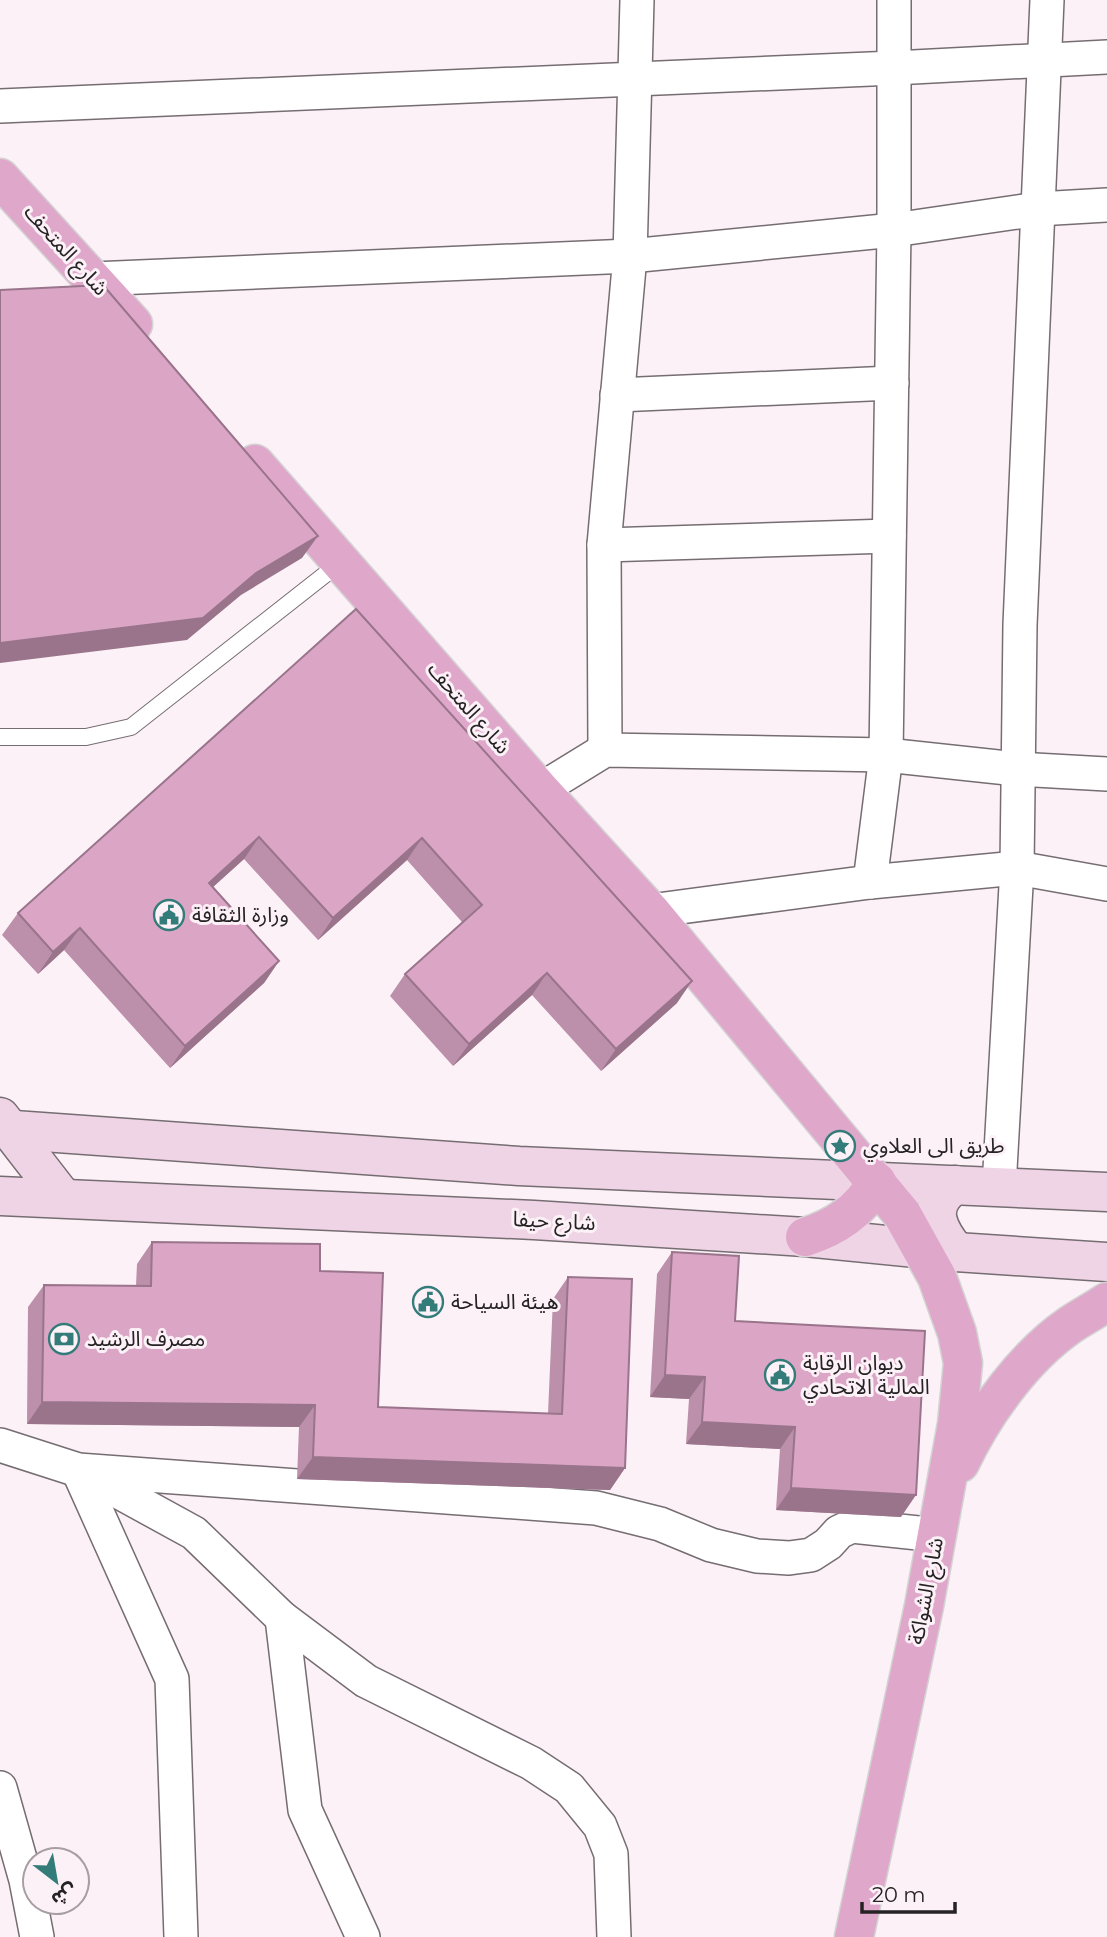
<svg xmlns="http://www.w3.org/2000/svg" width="1107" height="1937" font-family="Montserrat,'Noto Sans Arabic',sans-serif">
<rect width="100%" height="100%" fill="#fcf1f7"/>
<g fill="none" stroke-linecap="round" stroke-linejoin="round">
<!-- service casing -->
<g stroke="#756d72" stroke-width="18">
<path id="service" d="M0,737h86l45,-10 210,-165"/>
</g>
<!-- minor casing -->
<g stroke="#756d72" stroke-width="36">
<g id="minor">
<path d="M0,106l894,-38 213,-11"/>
<path d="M93,279l537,-23 264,-26 144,-21 69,-4"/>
<path d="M617,395l275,-12"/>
<path d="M604,545l285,-9"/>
<path d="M605,750l-1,-205 26,-289 7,-256"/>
<path d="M540,790l65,-40 281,5 131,14 90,5"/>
<path d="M870,882l16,-127 8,-525v-230"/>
<path d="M650,911l220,-29 147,-14 90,16"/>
<path d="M999,1187l18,-319 3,-243 27,-625"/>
<path d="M0,1445l78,25 518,38 64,16 51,21 46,11 32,2 22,-3 17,-11 11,-12 13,-6 85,9"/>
<path d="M78,1470l94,209 9,258"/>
<path d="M90,1476l104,57 88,85 84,63 165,82 38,25 31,38 11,28 3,83"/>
<path d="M282,1618l23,192 58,127"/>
<path d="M0,1788l26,92 11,57"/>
</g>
</g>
<!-- secondary casing -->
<g stroke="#756d72" stroke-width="41">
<g id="secondary">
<path d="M0,1117l62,80"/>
<path d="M0,1129l519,37 588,26"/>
<path d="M955,1185c-30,20 -18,44 1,67"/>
<path d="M0,1196l534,24 271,17 151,15 151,10"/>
</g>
</g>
<!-- primary casing -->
<g stroke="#d3d3d3" stroke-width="41">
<g id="primary">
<path d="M0,178l133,146"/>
<path d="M255,464l285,326 110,121 252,303 35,63 20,56 6,30 -6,61 -33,182 -70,331"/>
<path d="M805,1237c32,-10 54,-26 72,-55"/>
<path d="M960,1463c24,-51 64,-106 110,-138 12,-8 25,-15 37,-23"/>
</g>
</g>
<!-- service -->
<use href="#service" stroke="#fff" stroke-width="16"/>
<!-- minor -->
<use href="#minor" stroke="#fff" stroke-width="33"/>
<!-- secondary -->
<use href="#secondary" stroke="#efd4e5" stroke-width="38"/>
<!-- primary -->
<use href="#primary" stroke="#dfa8cb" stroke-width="38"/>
</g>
<!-- wall -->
<g fill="#bc8faa">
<path d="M356,609l321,394 -76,68 -69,-76 -79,71 -63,-70 15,-22 57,-52 -55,-62 -89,80 -74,-81 -31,28 66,74 -15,22 -94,85 -106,-118 -26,24 -36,-39 16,-22z"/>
<path d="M152,1242l168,29 58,136 170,7 5,-115 15,-22 57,191 -15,22 -313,-11 2,-52 -272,-3 1,-117 16,-22 92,1 1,-22z"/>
<path d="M672,1252l63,69 166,196 -125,-7 4,-61 -94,-5 3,-45 -39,-2 7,-123z"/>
</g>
<!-- shaded-wall -->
<g fill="#99748b">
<path d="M318,536l-16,22 -61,37 -54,45 -187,23v-20l256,-70z"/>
<path d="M259,837l-15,22 -51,46 16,-22z"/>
<path d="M422,838l-15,22 -89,80 15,-22z"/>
<path d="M80,928l-16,22 -26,24 15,-22z"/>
<path d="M279,961l-15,22 -94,85 15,-22z"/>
<path d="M547,973l-15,22 -79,71 16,-22z"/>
<path d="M692,981l-15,22 -76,68 15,-22z"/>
<path d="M665,1375l40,2 -16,22 -39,-2z"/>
<path d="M42,1402l273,3 -16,22 -272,-3z"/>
<path d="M702,1422l93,5 -15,22 -94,-5z"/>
<path d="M313,1457l312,11 -15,22 -313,-11z"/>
<path d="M791,1488l125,7 -15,22 -125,-7z"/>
</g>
<!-- building -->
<g fill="#dba6c6" stroke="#99748b" stroke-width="2">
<path d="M103,285l215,251 -62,37 -53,45 -203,25v-353z"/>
<path d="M356,609l336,372 -76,68 -69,-76 -78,71 -64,-70 77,-69 -60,-67 -89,80 -74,-81 -50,46 70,78 -94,85 -105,-118 -27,24 -35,-39z"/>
<path d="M152,1242l168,2v27l63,2 -5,134 184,7 6,-137 64,2 -7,189 -312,-11 2,-52 -273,-3 2,-117 107,1z"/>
<path d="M672,1252l67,4 -4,65 190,10 -9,164 -125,-7 4,-61 -93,-5 3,-45 -40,-2z"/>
</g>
<!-- icons -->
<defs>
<g id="civic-ring" transform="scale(1.575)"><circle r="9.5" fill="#fcf1f7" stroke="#337c79" stroke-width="1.5"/><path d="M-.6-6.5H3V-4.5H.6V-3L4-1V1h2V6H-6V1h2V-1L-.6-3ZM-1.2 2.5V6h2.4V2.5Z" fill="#337c79"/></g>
<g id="sight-ring" transform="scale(1.575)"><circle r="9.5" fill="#fcf1f7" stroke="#337c79" stroke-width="1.5"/><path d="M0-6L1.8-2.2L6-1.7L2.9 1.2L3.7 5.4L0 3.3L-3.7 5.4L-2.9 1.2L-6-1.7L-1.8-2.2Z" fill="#337c79"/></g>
<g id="bank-ring" transform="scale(1.575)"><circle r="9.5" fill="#fcf1f7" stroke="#337c79" stroke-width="1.5"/><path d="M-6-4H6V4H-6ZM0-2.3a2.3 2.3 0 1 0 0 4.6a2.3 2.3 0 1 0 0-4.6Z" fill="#337c79"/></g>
</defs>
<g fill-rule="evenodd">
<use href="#civic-ring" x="169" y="915"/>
<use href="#sight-ring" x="840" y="1146"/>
<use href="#civic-ring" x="428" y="1302"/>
<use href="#bank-ring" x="64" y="1339"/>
<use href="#civic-ring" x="780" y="1375"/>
</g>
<g text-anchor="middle" stroke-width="6" stroke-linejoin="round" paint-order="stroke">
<!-- street labels -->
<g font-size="21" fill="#252224" stroke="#fcf1f7">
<text transform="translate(66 250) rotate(48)" y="7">شارع المتحف</text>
<text transform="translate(469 708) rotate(49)" y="7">شارع المتحف</text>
<text transform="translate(554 1221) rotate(3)" y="7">شارع حيفا</text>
<text transform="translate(926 1591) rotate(-79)" y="7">شارع الشواكة</text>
</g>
<!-- poi labels -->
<g font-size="21" fill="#252224" stroke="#fcf1f7" text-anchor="start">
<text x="192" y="922">وزارة الثقافة</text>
<text x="863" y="1153">طريق الى العلاوي</text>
<text x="451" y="1309">هيئة السياحة</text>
<text x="87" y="1346">مصرف الرشيد</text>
<text x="803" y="1370">ديوان الرقابة<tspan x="803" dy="24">المالية الاتحادي</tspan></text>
</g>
</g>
<!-- north arrow -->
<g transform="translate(56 1881) rotate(149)"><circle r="33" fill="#fcf1f7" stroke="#a69ea3" stroke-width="2"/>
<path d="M0-5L12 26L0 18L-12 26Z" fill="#337c79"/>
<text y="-10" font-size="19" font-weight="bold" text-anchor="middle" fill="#252224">ش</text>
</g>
<!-- scale -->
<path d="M862 1902v10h93v-10" fill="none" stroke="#252224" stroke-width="3.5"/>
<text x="872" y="1902" font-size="21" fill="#252224" stroke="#fcf1f7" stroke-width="5" paint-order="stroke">20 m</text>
</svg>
